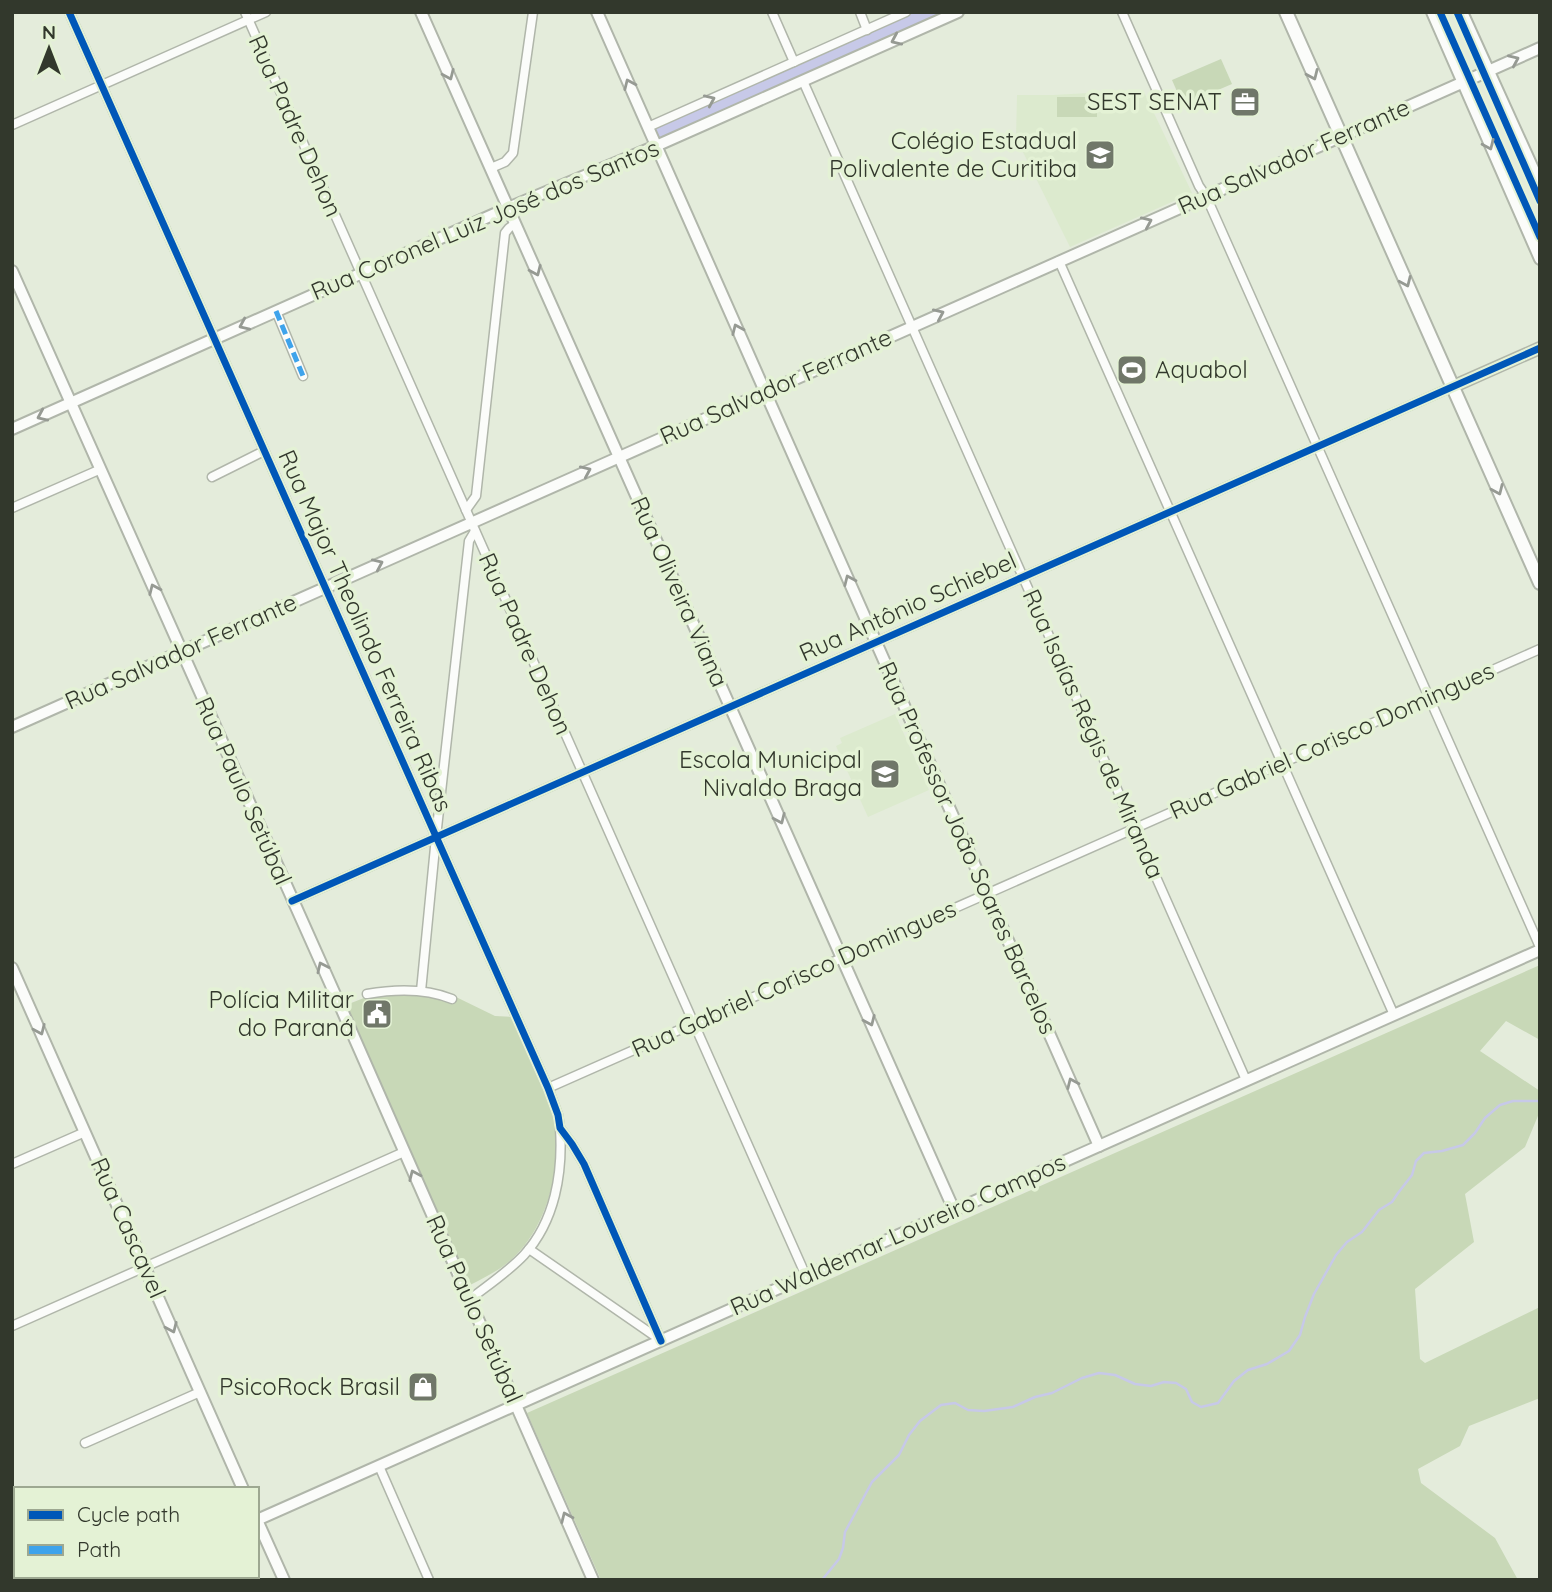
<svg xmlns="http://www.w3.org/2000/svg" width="1552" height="1592" font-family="Quicksand,sans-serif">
<rect width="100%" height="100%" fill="#e4ecdb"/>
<!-- built -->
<g fill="#dceace">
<path d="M1143,90l49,103 -122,54 -54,-109 1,-43h36z"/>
<path d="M895,714l34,76 -61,27 -32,-71 6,-3 -2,-5z"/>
</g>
<!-- green -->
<g fill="#c8d8b7">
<path d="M1221,59l11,25 -49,21 -11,-25z"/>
<rect x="1057" y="97" width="40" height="20"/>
<path d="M1540,965v75l-34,-19 -26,30 60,40v20l-15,36 -60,47 9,48 -59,47 5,70 5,4 115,-56v91l-71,28 -9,20 -42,23 3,14 74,55 23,42h-917l-74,-167z"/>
<path d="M403,993l34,3 17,6 2,-5 39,19 18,1c13,31 33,67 40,100 11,45 -5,107 -38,139 -13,13 -29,21 -45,29l-124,-280 23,-9z"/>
</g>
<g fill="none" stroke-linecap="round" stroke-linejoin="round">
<!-- stream -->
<path stroke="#c7c9e8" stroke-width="2.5" d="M822,1580l17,-21 4,-11 2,-16 27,-50 27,-27 10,-20 11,-14 21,-16 14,-2 13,7 16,1 29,-4 22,-10 17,-4 30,-15 17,-5 16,2 20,9 16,2 13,-4 12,1 10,6 6,13 9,5 17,-4 16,-22 14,-11 19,-6 22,-13 11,-16 5,-18 9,-23 22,-39 11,-13 15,-10 17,-22 13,-8 6,-9 14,-18 4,-14 8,-8 18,-2 21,-6 12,-12 10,-15 15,-13 13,-4h27"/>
<!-- river -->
<path stroke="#c7c9e8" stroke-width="14" d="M662,132l269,-120"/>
<!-- street casing -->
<g stroke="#b0b6aa" stroke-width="11">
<g id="street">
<path d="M69,12l479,1076 10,27 2,13 12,16 12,20 77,177"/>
<path d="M245,12l561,1264"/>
<path d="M772,12l22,50"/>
<path d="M860,12l7,18"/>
<path d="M1122,12l77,174 7,10 334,751"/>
<path d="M803,81l443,999"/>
<path d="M12,125l254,-113"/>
<path d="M648,127l258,-115"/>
<path d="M491,168l14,-6 8,-9 20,-141"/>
<path d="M1059,261l335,754"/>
<path d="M276,311l27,65"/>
<path d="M212,477l52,-26"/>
<path d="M12,508l89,-39"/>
<path d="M466,510l10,-14 29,-263 4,-5 6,-4"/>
<path d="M292,901l1160,-514"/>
<path d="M421,991l15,-154 33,-296 6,-10"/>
<path d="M367,994c28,-5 58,-6 85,5"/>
<path d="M548,1088l992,-439"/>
<path d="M12,1164l73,-32"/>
<path d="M529,1249l130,90"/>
<path d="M469,1300c19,-15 39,-28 55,-45 31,-34 39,-82 36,-127"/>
<path d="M12,1326l392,-174"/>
<path d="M85,1443l115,-51"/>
<path d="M379,1466l50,114"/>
</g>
</g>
<!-- secondary casing -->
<g stroke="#b0b6aa" stroke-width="14">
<g id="secondary">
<path d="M421,12l533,1198"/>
<path d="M597,12l502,1134"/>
<path d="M1432,12l108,247"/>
<path d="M1462,12l78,172"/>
<path d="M12,271l330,739 251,570"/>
<path d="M1452,387l88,-39"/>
<path d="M12,429l496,-221 148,-62 302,-134"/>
<path d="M12,727l1528,-679"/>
<path d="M12,968l231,521"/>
<path d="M124,1580l7,-4"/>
<path d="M284,1580l-27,-60 1283,-570"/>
</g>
</g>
<!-- primary casing -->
<g stroke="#b0b6aa" stroke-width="16">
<path id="primary" d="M1286,12l254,571"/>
</g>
<!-- street -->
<use href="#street" stroke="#fbfcfa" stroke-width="8"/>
<!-- secondary -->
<use href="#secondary" stroke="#fbfcfa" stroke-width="10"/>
<!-- primary -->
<use href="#primary" stroke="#fbfcfa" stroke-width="12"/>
<!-- quiet -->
<path stroke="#3ea3eb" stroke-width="5" stroke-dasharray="10 5" stroke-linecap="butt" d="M276,311l27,65"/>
<!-- cycleway casing -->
<g stroke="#e4f2d5" stroke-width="11">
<g id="cycleway">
<path d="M69,12l479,1076 10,27 2,13 12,16 12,20 77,177"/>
<path d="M1440,12l100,225"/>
<path d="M1457,12l83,189"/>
<path d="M292,901l1248,-553"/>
</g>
</g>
<!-- cycleway -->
<use href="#cycleway" stroke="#0057b8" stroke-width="7"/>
</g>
<!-- one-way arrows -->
<defs><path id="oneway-chevron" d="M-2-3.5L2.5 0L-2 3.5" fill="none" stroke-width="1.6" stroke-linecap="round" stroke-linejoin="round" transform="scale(1.75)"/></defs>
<g stroke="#969a93">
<use href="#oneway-chevron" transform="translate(896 40) rotate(156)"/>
<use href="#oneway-chevron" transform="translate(1514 60) rotate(-24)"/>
<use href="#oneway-chevron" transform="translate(449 75) rotate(66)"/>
<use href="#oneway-chevron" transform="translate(1313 75) rotate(66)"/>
<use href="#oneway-chevron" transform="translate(629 84) rotate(-114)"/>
<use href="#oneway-chevron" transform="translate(710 100) rotate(-24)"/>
<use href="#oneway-chevron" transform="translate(1489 145) rotate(66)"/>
<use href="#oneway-chevron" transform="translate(1147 222) rotate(-24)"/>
<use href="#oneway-chevron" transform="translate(536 271) rotate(66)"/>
<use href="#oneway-chevron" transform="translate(1406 282) rotate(66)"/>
<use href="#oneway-chevron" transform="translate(939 314) rotate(-24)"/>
<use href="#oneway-chevron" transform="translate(244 325) rotate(156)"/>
<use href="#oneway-chevron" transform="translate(737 329) rotate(-114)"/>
<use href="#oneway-chevron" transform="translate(42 416) rotate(156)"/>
<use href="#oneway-chevron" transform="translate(586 471) rotate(-24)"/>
<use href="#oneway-chevron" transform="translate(1498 490) rotate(66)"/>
<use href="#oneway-chevron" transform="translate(378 564) rotate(-24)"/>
<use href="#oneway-chevron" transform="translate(849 580) rotate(-114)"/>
<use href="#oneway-chevron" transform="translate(154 589) rotate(-114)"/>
<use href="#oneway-chevron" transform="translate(780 819) rotate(66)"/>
<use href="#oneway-chevron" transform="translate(322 967) rotate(-115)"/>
<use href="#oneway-chevron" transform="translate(870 1021) rotate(66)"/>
<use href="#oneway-chevron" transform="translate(40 1030) rotate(66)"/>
<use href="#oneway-chevron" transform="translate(1072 1083) rotate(-114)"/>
<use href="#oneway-chevron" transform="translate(414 1175) rotate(-114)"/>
<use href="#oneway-chevron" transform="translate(172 1328) rotate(66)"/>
<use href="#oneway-chevron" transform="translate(566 1517) rotate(-114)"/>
</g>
<!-- icons -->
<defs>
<g id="office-square" transform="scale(1.575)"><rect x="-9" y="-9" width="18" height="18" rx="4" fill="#707769" stroke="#e4f2d5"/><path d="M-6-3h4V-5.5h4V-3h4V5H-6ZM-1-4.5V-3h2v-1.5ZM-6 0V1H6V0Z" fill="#fff"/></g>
<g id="school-square" transform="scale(1.575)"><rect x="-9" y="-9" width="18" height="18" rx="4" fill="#707769" stroke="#e4f2d5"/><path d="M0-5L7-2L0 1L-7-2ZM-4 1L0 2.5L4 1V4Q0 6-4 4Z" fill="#fff"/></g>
<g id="stadium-square" transform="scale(1.575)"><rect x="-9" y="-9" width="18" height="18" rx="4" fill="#707769" stroke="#e4f2d5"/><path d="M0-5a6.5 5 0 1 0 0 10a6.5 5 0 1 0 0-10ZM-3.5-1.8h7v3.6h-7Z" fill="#fff"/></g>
<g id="civic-square" transform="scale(1.575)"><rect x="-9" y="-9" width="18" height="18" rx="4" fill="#707769" stroke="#e4f2d5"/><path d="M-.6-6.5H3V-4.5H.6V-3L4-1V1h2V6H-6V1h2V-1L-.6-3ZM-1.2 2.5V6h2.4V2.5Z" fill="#fff"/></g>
<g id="shop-square" transform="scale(1.575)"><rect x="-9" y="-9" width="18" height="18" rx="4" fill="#707769" stroke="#e4f2d5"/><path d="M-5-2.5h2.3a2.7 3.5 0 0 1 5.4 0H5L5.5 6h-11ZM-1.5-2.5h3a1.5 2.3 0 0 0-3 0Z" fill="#fff"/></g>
</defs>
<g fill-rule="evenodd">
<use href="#office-square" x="1245" y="102"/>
<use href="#school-square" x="1100" y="155"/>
<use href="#stadium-square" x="1132" y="370"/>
<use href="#school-square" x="885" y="774"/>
<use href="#civic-square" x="377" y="1014"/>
<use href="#shop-square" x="423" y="1387"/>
</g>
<g text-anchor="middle" stroke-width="7" stroke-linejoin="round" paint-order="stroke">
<!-- poi labels -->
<g font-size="24" fill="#32382c" stroke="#e4f2d5" text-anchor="end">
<text x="1222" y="110">SEST SENAT</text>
<text x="1077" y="149">Colégio Estadual<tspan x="1077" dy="28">Polivalente de Curitiba</tspan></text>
<text x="1155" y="378" text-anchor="start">Aquabol</text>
<text x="862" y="768">Escola Municipal<tspan x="862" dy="28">Nivaldo Braga</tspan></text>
<text x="354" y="1008">Polícia Militar<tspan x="354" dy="28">do Paraná</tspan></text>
<text x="400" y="1395">PsicoRock Brasil</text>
</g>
<!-- street labels -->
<g font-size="24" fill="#32382c" stroke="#e4f2d5">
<text transform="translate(295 126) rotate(66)" y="8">Rua Padre Dehon</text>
<text transform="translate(1294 157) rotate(-24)" y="8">Rua Salvador Ferrante</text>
<text transform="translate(485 220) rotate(-23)" y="8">Rua Coronel Luiz José dos Santos</text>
<text transform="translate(776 387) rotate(-24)" y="8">Rua Salvador Ferrante</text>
<text transform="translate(679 592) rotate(66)" y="8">Rua Oliveira Viana</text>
<text transform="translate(908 607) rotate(-24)" y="8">Rua Antônio Schiebel</text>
<text transform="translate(365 631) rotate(66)" y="8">Rua Major Theolindo Ferreira Ribas</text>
<text transform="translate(525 644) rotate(66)" y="8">Rua Padre Dehon</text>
<text transform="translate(181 652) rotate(-24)" y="8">Rua Salvador Ferrante</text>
<text transform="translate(1093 734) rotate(66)" y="8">Rua Isaías Régis de Miranda</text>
<text transform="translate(1332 741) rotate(-24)" y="8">Rua Gabriel Corisco Domingues</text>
<text transform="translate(243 791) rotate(66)" y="8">Rua Paulo Setúbal</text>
<text transform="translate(967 848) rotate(66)" y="8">Rua Professor João Soares Barcelos</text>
<text transform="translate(794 979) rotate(-24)" y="8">Rua Gabriel Corisco Domingues</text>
<text transform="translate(128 1228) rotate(66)" y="8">Rua Cascavel</text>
<text transform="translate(898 1235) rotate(-24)" y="8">Rua Waldemar Loureiro Campos</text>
<text transform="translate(474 1309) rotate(66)" y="8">Rua Paulo Setúbal</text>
</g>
</g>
<!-- border -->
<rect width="1552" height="1592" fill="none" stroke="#32382c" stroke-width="28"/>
<!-- legend -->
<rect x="14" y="1487" width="245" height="91" fill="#e4f2d5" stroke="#9da891" stroke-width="2"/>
<rect x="28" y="1510" width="35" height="10" fill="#0057b8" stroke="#9da891" stroke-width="2"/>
<text x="77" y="1522" font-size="21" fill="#32382c">Cycle path</text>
<rect x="28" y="1545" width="35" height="10" fill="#3ea3eb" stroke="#9da891" stroke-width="2"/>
<text x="77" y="1557" font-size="21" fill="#32382c">Path</text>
<!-- north arrow -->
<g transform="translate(49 49)" stroke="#e4f2d5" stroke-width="5" paint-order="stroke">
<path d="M0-5L12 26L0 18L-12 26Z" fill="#32382c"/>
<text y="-10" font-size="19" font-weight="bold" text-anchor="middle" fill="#32382c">N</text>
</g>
</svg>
